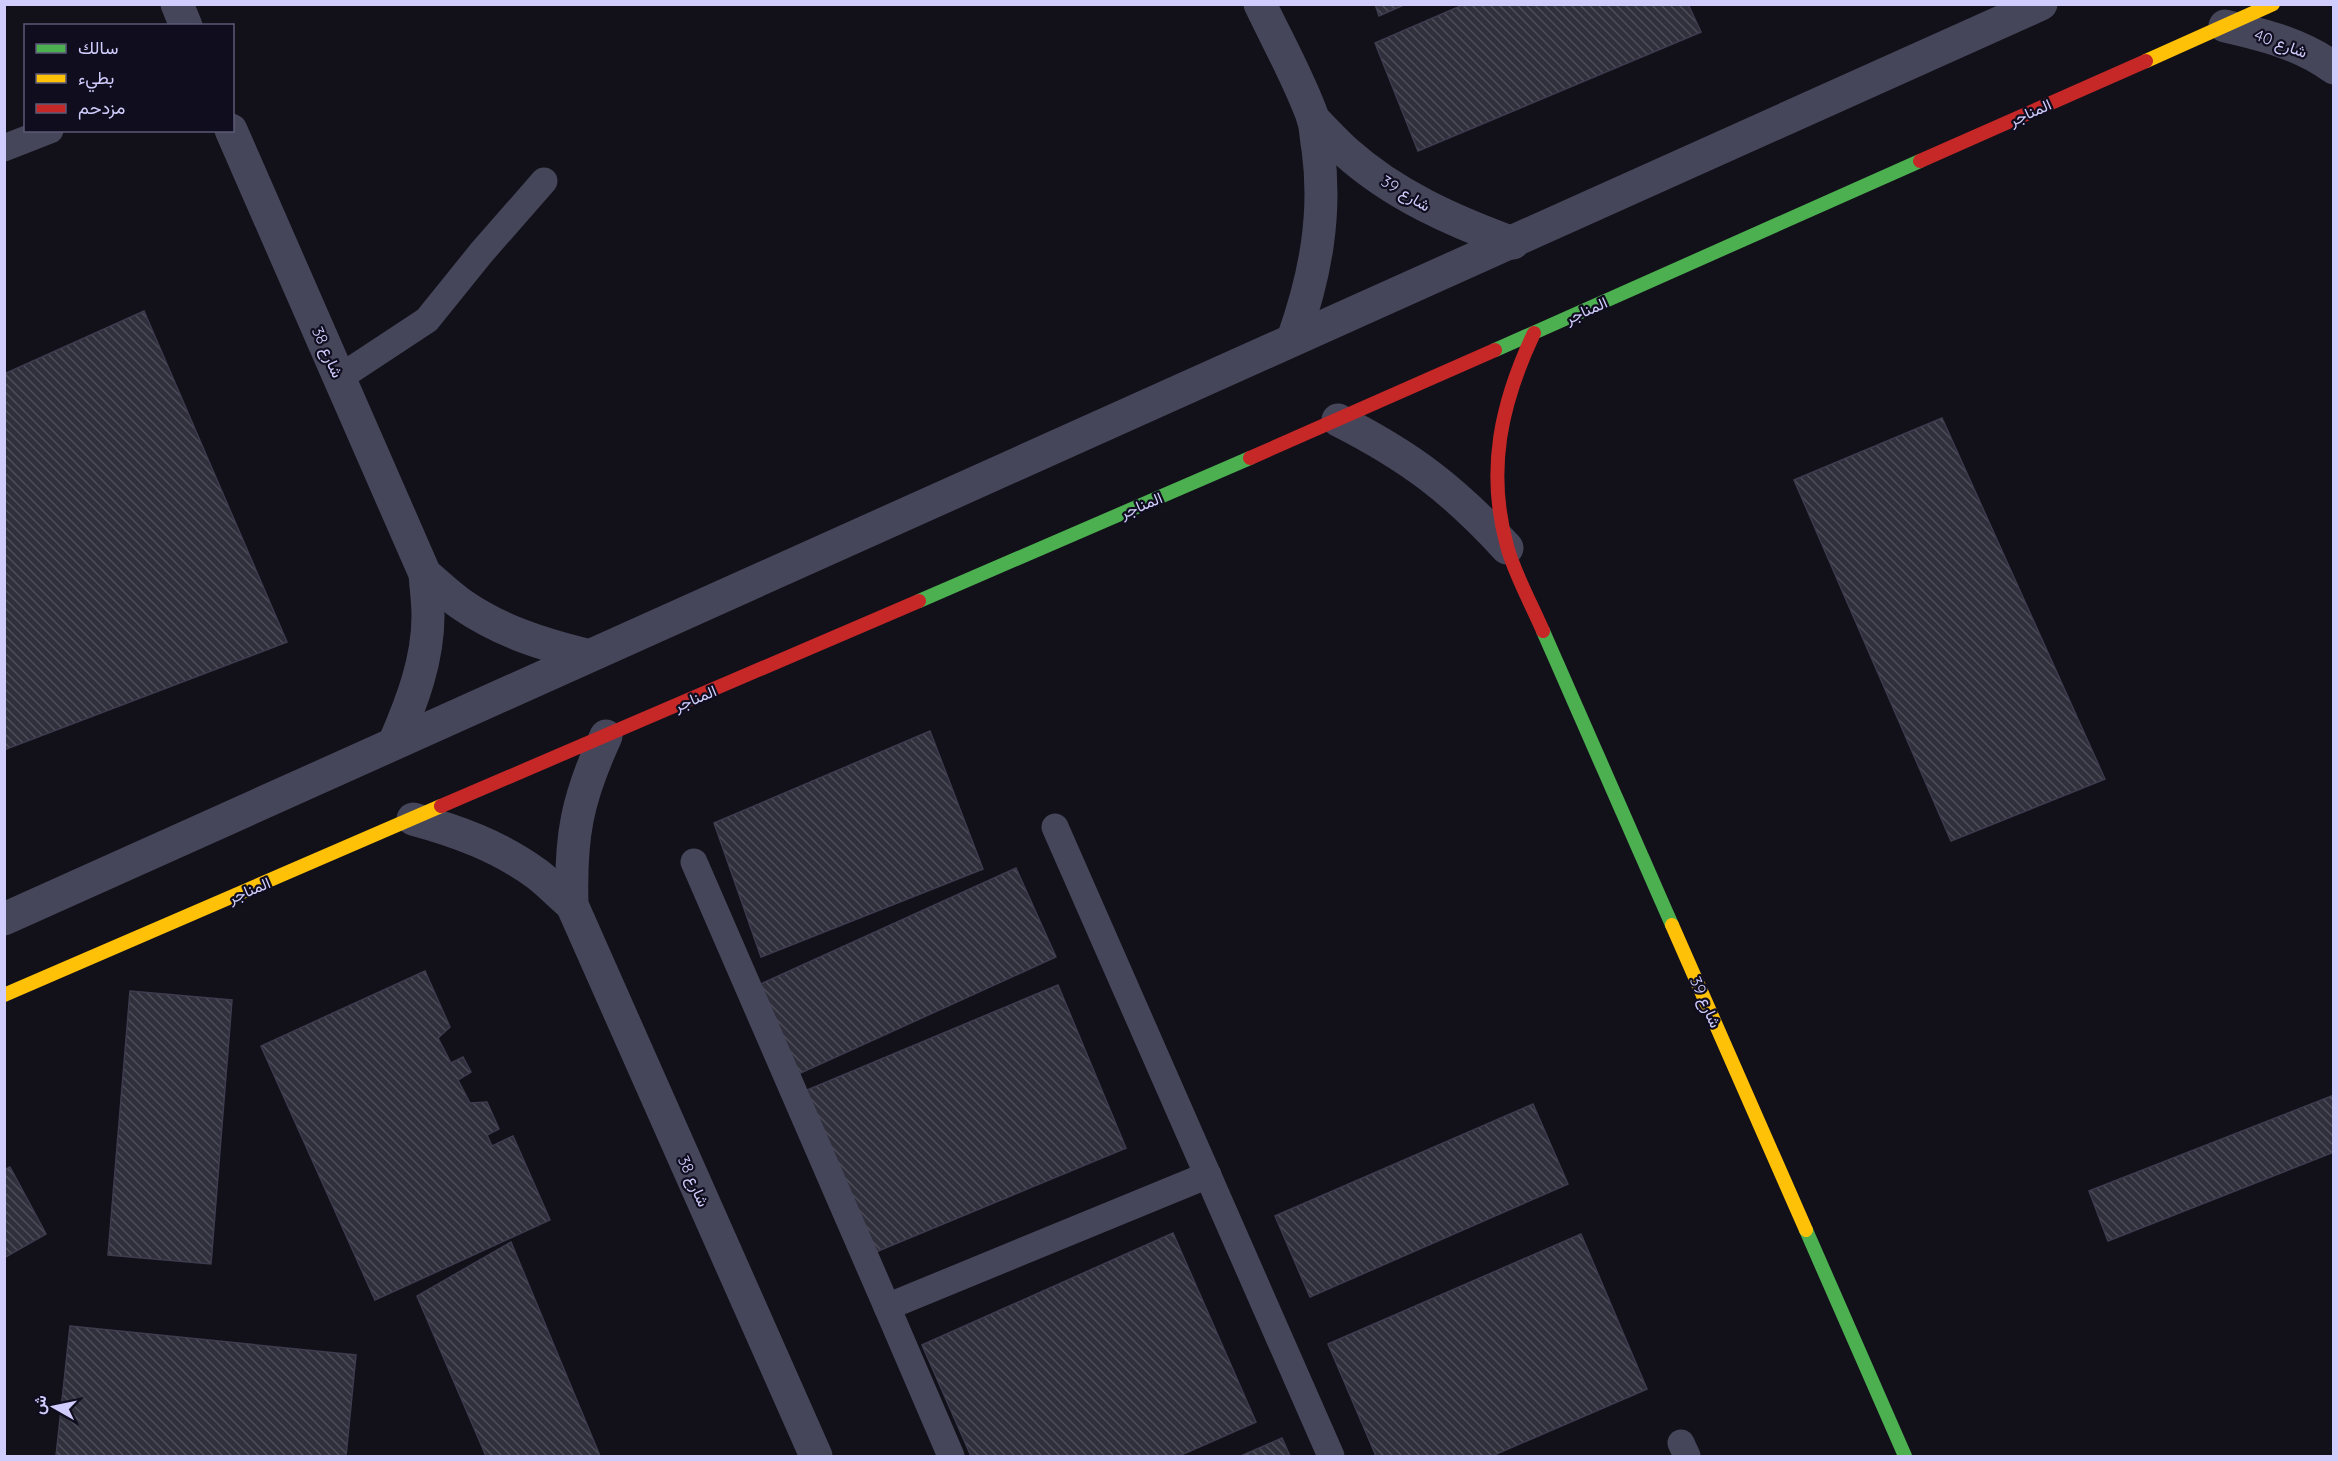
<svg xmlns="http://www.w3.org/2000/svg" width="2338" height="1461" font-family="Quicksand,Vazirmatn,sans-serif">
<defs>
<pattern id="building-back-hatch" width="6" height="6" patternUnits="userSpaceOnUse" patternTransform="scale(1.5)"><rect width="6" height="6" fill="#302f3c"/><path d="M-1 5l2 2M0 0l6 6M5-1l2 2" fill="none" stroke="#4d4c59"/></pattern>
</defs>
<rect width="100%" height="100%" fill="#12111a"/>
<!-- building -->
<g fill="url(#building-back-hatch)" stroke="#3e3b4e" stroke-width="1.5">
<path d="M1375,4h31l-27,12z"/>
<path d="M1465,4h223l13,28 -283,119 -43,-108z"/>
<path d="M144,311l143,331 -283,108v-376z"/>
<path d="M1942,418l163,361 -154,62 -157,-361z"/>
<path d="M930,731l53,138 -222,88 -47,-134z"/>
<path d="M1016,868l40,89 -262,119 -40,-89z"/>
<path d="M425,971l25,56 -12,11 13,25 12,-6 8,15 -13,8 12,23 17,-1 12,27 -12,6 5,11 21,-10 37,84 -175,80 -114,-254z"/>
<path d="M1058,985l68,163 -255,106 -66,-163z"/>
<path d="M130,991l102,9 -21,264 -103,-9z"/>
<path d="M2334,1095v57l-226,89 -19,-50z"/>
<path d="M1533,1104l35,80 -258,113 -35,-81z"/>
<path d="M10,1167l36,67 -42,24v-88z"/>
<path d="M1173,1233l83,189 -77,34h-208l-49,-111z"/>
<path d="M1581,1234l66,155 -155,67h-116l-48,-112z"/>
<path d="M511,1242l89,214h-114l-69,-160z"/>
<path d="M70,1326l286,29 -10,101h-290z"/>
<path d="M1282,1438l8,18h-49z"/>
</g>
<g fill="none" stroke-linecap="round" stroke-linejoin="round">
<!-- lane -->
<g stroke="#46465b" stroke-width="27">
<path d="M4,148l46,-18"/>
<path d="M339,378l88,-58 54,-67 63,-72"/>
<path d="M1055,827l276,629"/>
<path d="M694,862l193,445"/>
<path d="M1681,1443l6,13"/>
<path d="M951,1456l-64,-149 321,-132"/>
</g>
<!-- street -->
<g stroke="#46465b" stroke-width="33">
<path d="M177,4l9,22"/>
<path d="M1260,4c18,38 39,75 53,114 3,9 3,21 5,31 9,66 -3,128 -25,190"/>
<path d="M2225,26c39,9 76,18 109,42"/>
<path d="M1313,119c11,11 22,23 33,33 48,43 107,69 167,91"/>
<path d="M231,130l194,444c1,14 3,28 3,42 0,44 -16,86 -33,125"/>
<path d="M1338,420c71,36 115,69 169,128"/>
<path d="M425,574c12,10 23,21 36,30 39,27 80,40 125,51"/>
<path d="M606,736c-29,63 -36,100 -34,169l244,551"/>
<path d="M413,819c44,12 86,27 124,55 12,9 23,21 35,31"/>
<path d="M4,919c678,-308 1359,-609 2037,-915"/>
</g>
<!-- fast -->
<g stroke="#4caf50" stroke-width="14">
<path d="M1495,350l425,-189"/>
<path d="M919,601l331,-143"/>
<path d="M1543,631l129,294"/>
<path d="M1806,1230l99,226"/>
</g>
<!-- slow -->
<g stroke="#ffc107" stroke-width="14">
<path d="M2146,61l127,-57"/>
<path d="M1672,925l134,305"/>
<path d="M4,995l437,-189"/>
</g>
<!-- jam -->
<g stroke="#c62828" stroke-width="14">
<path d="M1920,161l226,-100"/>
<path d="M1534,333c-33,70 -48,137 -27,213 7,27 25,59 36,85"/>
<path d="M1250,458l245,-108"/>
<path d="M441,806l478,-205"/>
</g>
</g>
<g text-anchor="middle" stroke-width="4.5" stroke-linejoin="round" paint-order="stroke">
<!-- street labels -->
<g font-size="16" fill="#d0cdfd" stroke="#0f0d1e">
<text transform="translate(2281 43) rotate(20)" y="6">شارع 40</text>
<text transform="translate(2030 112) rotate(-24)" y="6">المناجر</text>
<text transform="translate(1406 193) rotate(31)" y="6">شارع 39</text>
<text transform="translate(1586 310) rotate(-24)" y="6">المناجر</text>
<text transform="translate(328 352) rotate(66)" y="6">شارع 38</text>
<text transform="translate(1141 505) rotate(-23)" y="6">المناجر</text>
<text transform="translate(695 698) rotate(-23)" y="6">المناجر</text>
<text transform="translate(249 890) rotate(-23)" y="6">المناجر</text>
<text transform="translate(1706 1002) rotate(66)" y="6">شارع 39</text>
<text transform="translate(694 1181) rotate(66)" y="6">شارع 38</text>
</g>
</g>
<!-- border -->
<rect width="2338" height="1461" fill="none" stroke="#d0cdfd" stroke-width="12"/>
<!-- legend -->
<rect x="24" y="24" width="210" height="108" fill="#0f0d1e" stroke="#5c5a77" stroke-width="1.5"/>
<rect x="36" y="44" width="30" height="9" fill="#4caf50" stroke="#5c5a77" stroke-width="1.5"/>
<text x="78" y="54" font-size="18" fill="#d0cdfd">سالك</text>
<rect x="36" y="74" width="30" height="9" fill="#ffc107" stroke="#5c5a77" stroke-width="1.5"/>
<text x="78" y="84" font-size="18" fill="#d0cdfd">بطيء</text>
<rect x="36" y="104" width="30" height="9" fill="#c62828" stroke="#5c5a77" stroke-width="1.5"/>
<text x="78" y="114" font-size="18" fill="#d0cdfd">مزدحم</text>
<!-- north arrow -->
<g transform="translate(54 1407) rotate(279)" stroke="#0f0d1e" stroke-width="4.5" paint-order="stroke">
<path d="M0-4.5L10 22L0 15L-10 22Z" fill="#d0cdfd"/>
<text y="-9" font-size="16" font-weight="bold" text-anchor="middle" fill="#d0cdfd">ش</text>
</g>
</svg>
